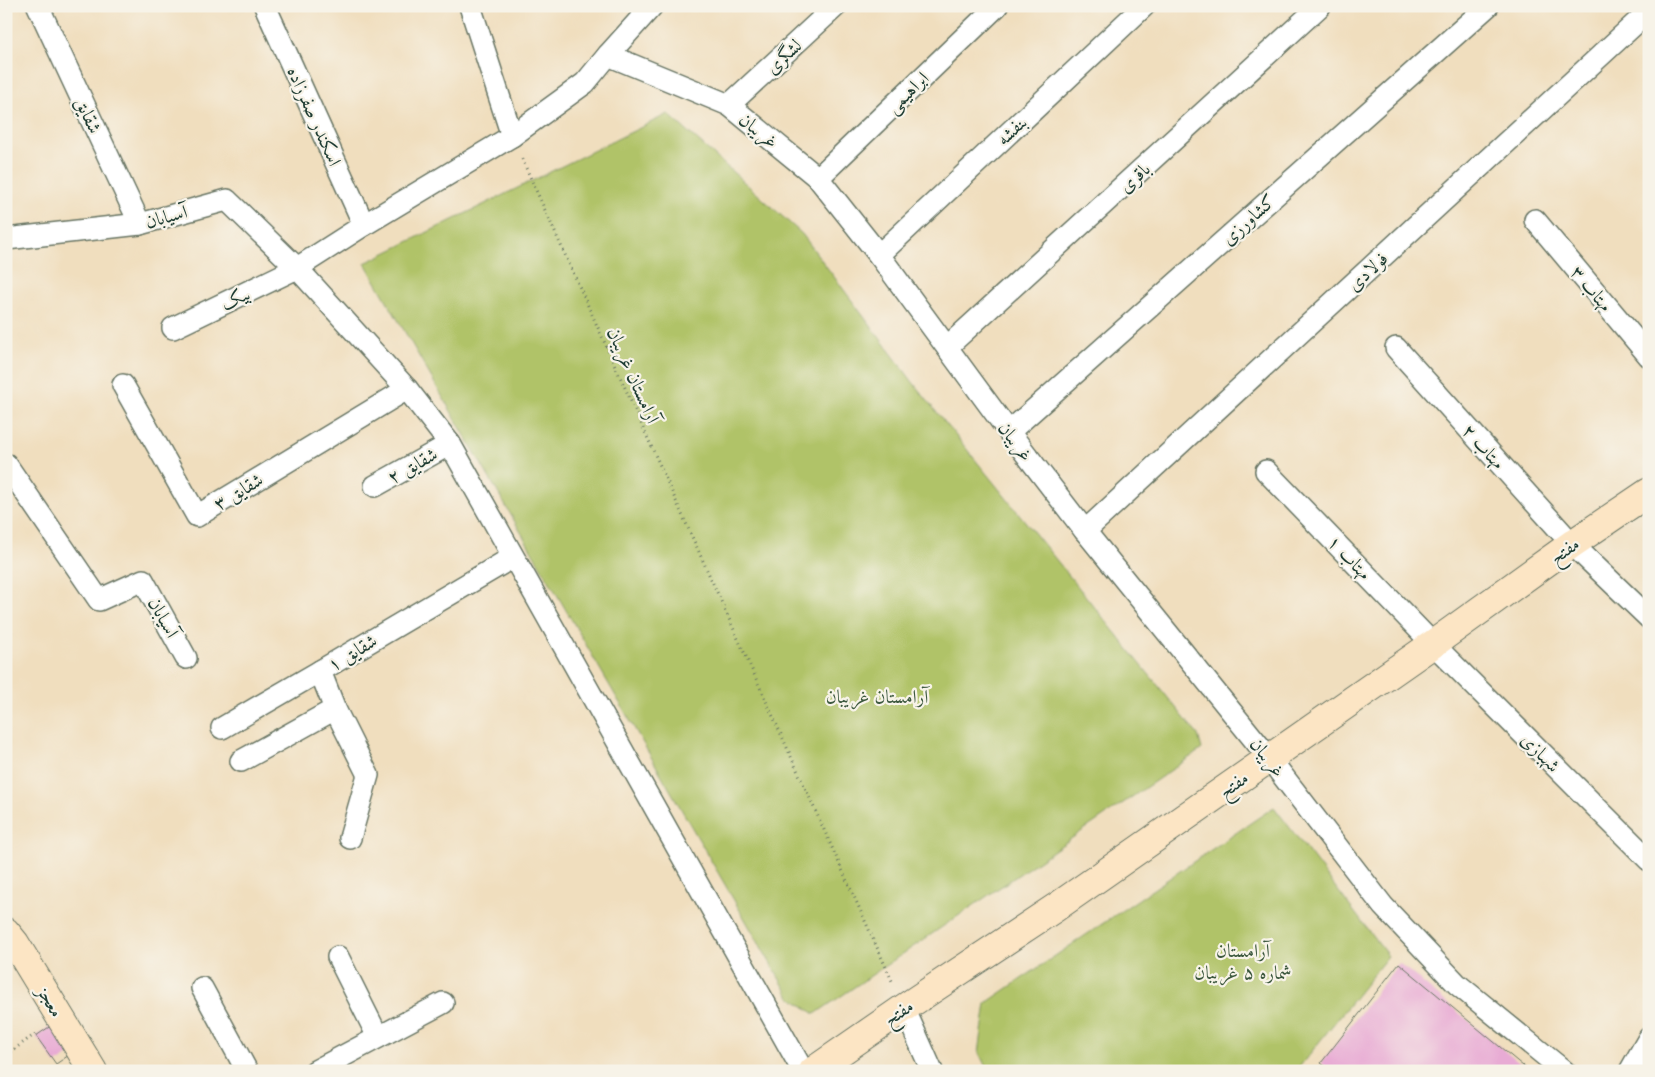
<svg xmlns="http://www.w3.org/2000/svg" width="1655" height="1077" font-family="Cardo,Amiri,serif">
<rect width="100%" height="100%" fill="#f7f3e8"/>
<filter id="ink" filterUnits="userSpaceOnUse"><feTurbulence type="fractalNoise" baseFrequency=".02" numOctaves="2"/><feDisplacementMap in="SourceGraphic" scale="10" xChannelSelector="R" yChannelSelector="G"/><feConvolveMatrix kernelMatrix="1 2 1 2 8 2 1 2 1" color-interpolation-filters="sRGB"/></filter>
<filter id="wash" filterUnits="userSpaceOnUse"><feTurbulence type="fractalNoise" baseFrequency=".0096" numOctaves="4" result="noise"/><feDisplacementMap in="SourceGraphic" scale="20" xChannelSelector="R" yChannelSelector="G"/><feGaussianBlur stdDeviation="1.12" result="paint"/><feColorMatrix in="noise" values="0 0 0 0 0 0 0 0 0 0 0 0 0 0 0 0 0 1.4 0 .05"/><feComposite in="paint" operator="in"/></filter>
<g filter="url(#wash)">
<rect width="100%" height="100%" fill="#f0debe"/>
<!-- green -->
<g fill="#b0c367" stroke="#68804e">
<path d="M668,114l134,120 116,155 280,346 4,14 -387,265 -25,-17 -425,-734z"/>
<path d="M1274,807l114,149 -92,115h-308l-9,-18 7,-50z"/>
</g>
<g id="blocks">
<!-- building -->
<g fill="#e8abd4">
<path d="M1399,963l130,108h-198l-10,-8z"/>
<path d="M52,1025l20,28 -16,11 -20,-28z"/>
</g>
</g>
</g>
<g filter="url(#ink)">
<use href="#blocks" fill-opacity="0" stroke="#687564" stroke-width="1"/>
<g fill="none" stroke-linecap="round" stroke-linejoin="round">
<!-- street casing -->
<g stroke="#687564" stroke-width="24">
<g id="street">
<path d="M38,6l102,218"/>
<path d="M265,6l99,219"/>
<path d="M470,6l42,130"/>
<path d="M608,55l44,-49"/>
<path d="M729,105l107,-99"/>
<path d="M818,178l179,-172"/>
<path d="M1535,220l114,136"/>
<path d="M6,239l134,-15 87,-24 70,68 -124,60"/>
<path d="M879,255l265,-249"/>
<path d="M947,347l373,-341"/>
<path d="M1396,348l176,196 77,74"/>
<path d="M123,385l74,131 210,-127"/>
<path d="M1009,432l479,-426"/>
<path d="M6,464l93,136 44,-20 43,78"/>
<path d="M1266,471l167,173 216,216"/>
<path d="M375,486l75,-42"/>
<path d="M1085,531l564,-520"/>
<path d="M222,728l98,-57"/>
<path d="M241,761l94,-52"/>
<path d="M350,838l18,-63 -33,-66 -15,-38 193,-114"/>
<path d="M338,957l40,80"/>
<path d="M202,988l45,83"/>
<path d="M904,1008l28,63"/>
<path d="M315,1071l128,-68"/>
<path d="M803,1071l-353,-627 -43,-55 -110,-121 67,-43 148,-89 73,-53 23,-28 121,50 89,73 61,77 130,177 76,99 184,227 114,148 74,78 107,87"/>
<path d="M1630,1071l19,-33"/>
</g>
</g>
<!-- secondary casing -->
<g stroke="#687564" stroke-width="30">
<g id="secondary">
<path d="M6,932l9,11 78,128"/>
<path d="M813,1071l91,-63 151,-100 378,-264 139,-100 77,-52"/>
</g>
</g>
<!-- path -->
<g stroke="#687564" stroke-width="3" stroke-dasharray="1 4" stroke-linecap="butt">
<path d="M522,159l371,824"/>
<path d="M6,1055l32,-23"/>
</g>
<!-- street -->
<use href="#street" stroke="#fff" stroke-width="21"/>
<!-- secondary -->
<use href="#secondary" stroke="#fce5c4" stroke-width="28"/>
</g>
</g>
<g text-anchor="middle" stroke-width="4.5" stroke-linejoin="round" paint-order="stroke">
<!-- street labels -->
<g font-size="19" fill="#1f3d34" stroke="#f7f3e8">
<text transform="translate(783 56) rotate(-43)" y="7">لشگری</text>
<text transform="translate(907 92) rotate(-44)" y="7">ابراهیمی</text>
<text transform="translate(89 115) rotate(65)" y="7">شقایق</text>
<text transform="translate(315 116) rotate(66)" y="7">اسکندر صفرزاده</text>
<text transform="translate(759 130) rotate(39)" y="7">غریبان</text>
<text transform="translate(1011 130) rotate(-43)" y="7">بنفشه</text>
<text transform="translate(1134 177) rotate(-42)" y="7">باقری</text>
<text transform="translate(166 216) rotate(-15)" y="7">آسیابان</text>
<text transform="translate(1248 219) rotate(-42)" y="7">کشاورزی</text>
<text transform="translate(1367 271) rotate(-43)" y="7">فولادی</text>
<text transform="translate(1592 288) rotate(50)" y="7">مهتاب ۳</text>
<text transform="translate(235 298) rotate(-26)" y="7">بیک</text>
<text transform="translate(634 375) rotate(66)" y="7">آرامستان غریبان</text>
<text transform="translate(1016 441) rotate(53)" y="7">غریبان</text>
<text transform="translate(1484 446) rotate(48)" y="7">مهتاب ۲</text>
<text transform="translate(412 465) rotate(-29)" y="7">شقایق ۲</text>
<text transform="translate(238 491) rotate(-31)" y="7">شقایق ۳</text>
<text transform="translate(1564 550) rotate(-35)" y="7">مفتح</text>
<text transform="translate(1350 557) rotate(46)" y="7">مهتاب ۱</text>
<text transform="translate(164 617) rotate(61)" y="7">آسیابان</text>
<text transform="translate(352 652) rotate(-31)" y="7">شقایق ۱</text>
<text transform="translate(1541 752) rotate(45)" y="7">شهبازی</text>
<text transform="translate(1268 757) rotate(52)" y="7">غریبان</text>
<text transform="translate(1233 784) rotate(-35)" y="7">مفتح</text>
<text transform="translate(51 1001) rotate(59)" y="7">معجز</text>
<text transform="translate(898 1012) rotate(-34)" y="7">مفتح</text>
</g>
<!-- park labels -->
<g font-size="19" fill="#3c583e" stroke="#f7f3e8">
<text x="877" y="703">آرامستان غریبان</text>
<text x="1243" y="957">آرامستان<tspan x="1243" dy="22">شماره ۵ غریبان</tspan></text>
</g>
</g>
<!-- margin -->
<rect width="1655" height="1077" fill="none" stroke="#f7f3e8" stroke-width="25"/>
</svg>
